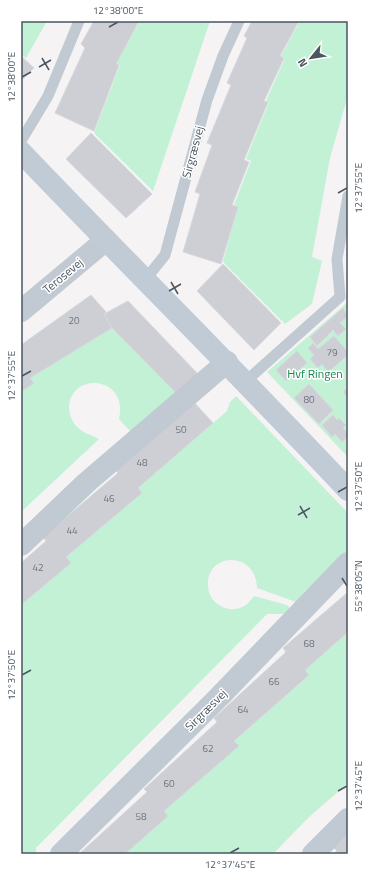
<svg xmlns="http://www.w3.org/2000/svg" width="369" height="875" font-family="'Titillium Web',sans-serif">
<rect width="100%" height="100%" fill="#f5f3f3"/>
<!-- garden -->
<g fill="#c3f1d5">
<path d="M21,21h26l-21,37 -5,-4z"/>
<path d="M140,21h70l-57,170 -59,-58 26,-68 -4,-2z"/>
<path d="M300,21h48v74l-18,63 -18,99 10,4 -10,43 -27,20 -62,-62 15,-56 -4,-1 17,-44 -5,-2 23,-57 -3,-1 19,-43 -4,-2z"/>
<path d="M348,302v155l-81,-85z"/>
<path d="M112,328l66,67 -47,37 -12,-13c10,-43 -48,-48 -50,-12 0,7 3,15 8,20 6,6 14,8 22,12l-78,73v-120l13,-9 -4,-5z"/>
<path d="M236,396l112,117v43l-37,38 -5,-4 -10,12 -39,-14c-1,-38 -51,-36 -49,-2 0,5 2,10 5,14 6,6 13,10 22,9 9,-1 14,-6 19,-13l33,9 6,6 -3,3h-23l-231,234v6h-15v-249l50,-42 -5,-6 75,-64 -3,-5 89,-77 3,-9z"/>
<path d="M348,632v151l-40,35 -35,36h-148l43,-38 -4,-5 75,-65 -5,-5 75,-66 -4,-5z"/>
</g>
<!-- building -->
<g fill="#cdcfd5" stroke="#d7d9de">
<path d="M94,21h45l-23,43 3,1 -25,66 -39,-18 30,-65 -4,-4z"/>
<path d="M252,21h47l-19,35 4,2 -20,43 4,1 -24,58 5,2 -17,43 6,2 -17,57 -38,-12 17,-58 -5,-2 17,-47 -5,-2 24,-58 -4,-2 20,-45 -3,-2z"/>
<path d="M21,56l13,12 -13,13z"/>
<path d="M91,133l61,61 -26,24 -60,-59z"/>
<path d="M223,264l58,59 -27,27 -57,-59z"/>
<path d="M91,295l15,17 -2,2 8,14 -82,50 4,5 -13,9v-47z"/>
<path d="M128,301l70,73 -20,21 -66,-67 -8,-14z"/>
<path d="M343,308l5,8 -8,7 6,6 -8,7 -5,-6 -16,16 -7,-9z"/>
<path d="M334,336l14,16v3l-20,17 -6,-8 -4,4 -8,-9 4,-4 -6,-7 5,-5 5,6z"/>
<path d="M297,351l10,12 -21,18 -10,-11z"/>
<path d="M309,384l24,26 -14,14 -25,-26z"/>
<path d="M347,388l1,1v9l-5,-6z"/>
<path d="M193,401l20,22 -75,65 4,5 -76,64 5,6 -50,42v-42l25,-22 -3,-4 75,-64 -4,-5z"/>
<path d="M333,415l4,5 2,-2 7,7 -3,3 5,5v4l-6,5 -7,-8 -3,3 -10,-12z"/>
<path d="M348,592v40l-43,38 4,5 -75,66 5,5 -75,65 4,5 -43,38h-46l68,-62 -3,-3 73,-67 -3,-4 72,-66 -3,-4z"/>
<path d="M348,835v19h-15l4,-3 -3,-3z"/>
</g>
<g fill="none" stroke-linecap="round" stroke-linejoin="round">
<!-- lane -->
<g stroke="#c1cad2" stroke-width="11">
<path d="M21,141l27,-45 31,-75"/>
<path d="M145,280l20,-25 42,-155 16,-44 16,-35"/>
<path d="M246,381l94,-84 -3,-38 11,-63"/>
</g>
<!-- street -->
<g stroke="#c1cad2" stroke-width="22">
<path d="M21,311l85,-71"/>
<path d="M21,545l65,-62 141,-121"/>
<path d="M61,854l159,-158 128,-133"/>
<path d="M313,854l35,-35"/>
</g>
<!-- secondary -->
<path stroke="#c1cbd6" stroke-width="22" d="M21,152c108,113 220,224 327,338"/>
</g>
<!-- ticks -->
<path fill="none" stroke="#4a5661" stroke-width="1.5" d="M109,27l9,-5M42,58l7,12M39,67l12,-7M22,77l9,-5M338,193l9,-5M171,282l7,12M169,291l12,-7M22,376l9,-5M338,492l9,-5M300,506l7,12M298,515l12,-7M342,578l5,8M22,675l9,-5M338,791l9,-5M230,853l9,-5"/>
<g text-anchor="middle" stroke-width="3" stroke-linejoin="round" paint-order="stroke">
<!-- number labels -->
<g font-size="10" fill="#6b747e">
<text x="74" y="324">20</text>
<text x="332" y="356">79</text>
<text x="309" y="403">80</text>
<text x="181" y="433">50</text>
<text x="142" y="466">48</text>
<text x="109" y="502">46</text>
<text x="72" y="534">44</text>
<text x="38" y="571">42</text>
<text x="309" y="647">68</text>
<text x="274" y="685">66</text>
<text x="243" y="713">64</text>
<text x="208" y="752">62</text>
<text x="169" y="787">60</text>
<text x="141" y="820">58</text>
</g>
<!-- street labels -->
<g font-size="12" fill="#4a5661" stroke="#fff">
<text transform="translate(193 152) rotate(-75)" y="4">Sirgræsvej</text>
<text transform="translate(63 276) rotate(-40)" y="4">Terosevej</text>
<text transform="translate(206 710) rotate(-45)" y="4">Sirgræsvej</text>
</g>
<!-- park labels -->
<g font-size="12" fill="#17864f" stroke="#fff">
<text x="315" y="378">Hvf Ringen</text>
</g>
</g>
<!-- border -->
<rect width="369" height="875" fill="none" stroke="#ffffff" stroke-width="44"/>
<!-- north arrow -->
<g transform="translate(311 58) rotate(240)" stroke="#ffffff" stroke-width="3" paint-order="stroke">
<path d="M0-3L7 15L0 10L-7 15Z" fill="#4a5661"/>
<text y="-6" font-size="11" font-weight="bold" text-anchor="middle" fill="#4a5661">N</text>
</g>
<rect x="22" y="22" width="325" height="831" fill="none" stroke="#4a5661" stroke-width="1.5"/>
<g font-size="10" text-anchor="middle" fill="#4a5661">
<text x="118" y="14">12°38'00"E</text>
<text transform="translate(11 77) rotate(-90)" y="4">12°38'00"E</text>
<text transform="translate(358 188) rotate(-90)" y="4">12°37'55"E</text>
<text transform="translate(11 376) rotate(-90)" y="4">12°37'55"E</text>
<text transform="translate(358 487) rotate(-90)" y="4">12°37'50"E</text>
<text transform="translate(358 586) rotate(-90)" y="4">55°38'05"N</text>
<text transform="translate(11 675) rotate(-90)" y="4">12°37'50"E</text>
<text transform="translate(358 786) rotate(-90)" y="4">12°37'45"E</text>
<text x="230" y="868">12°37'45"E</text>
</g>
</svg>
